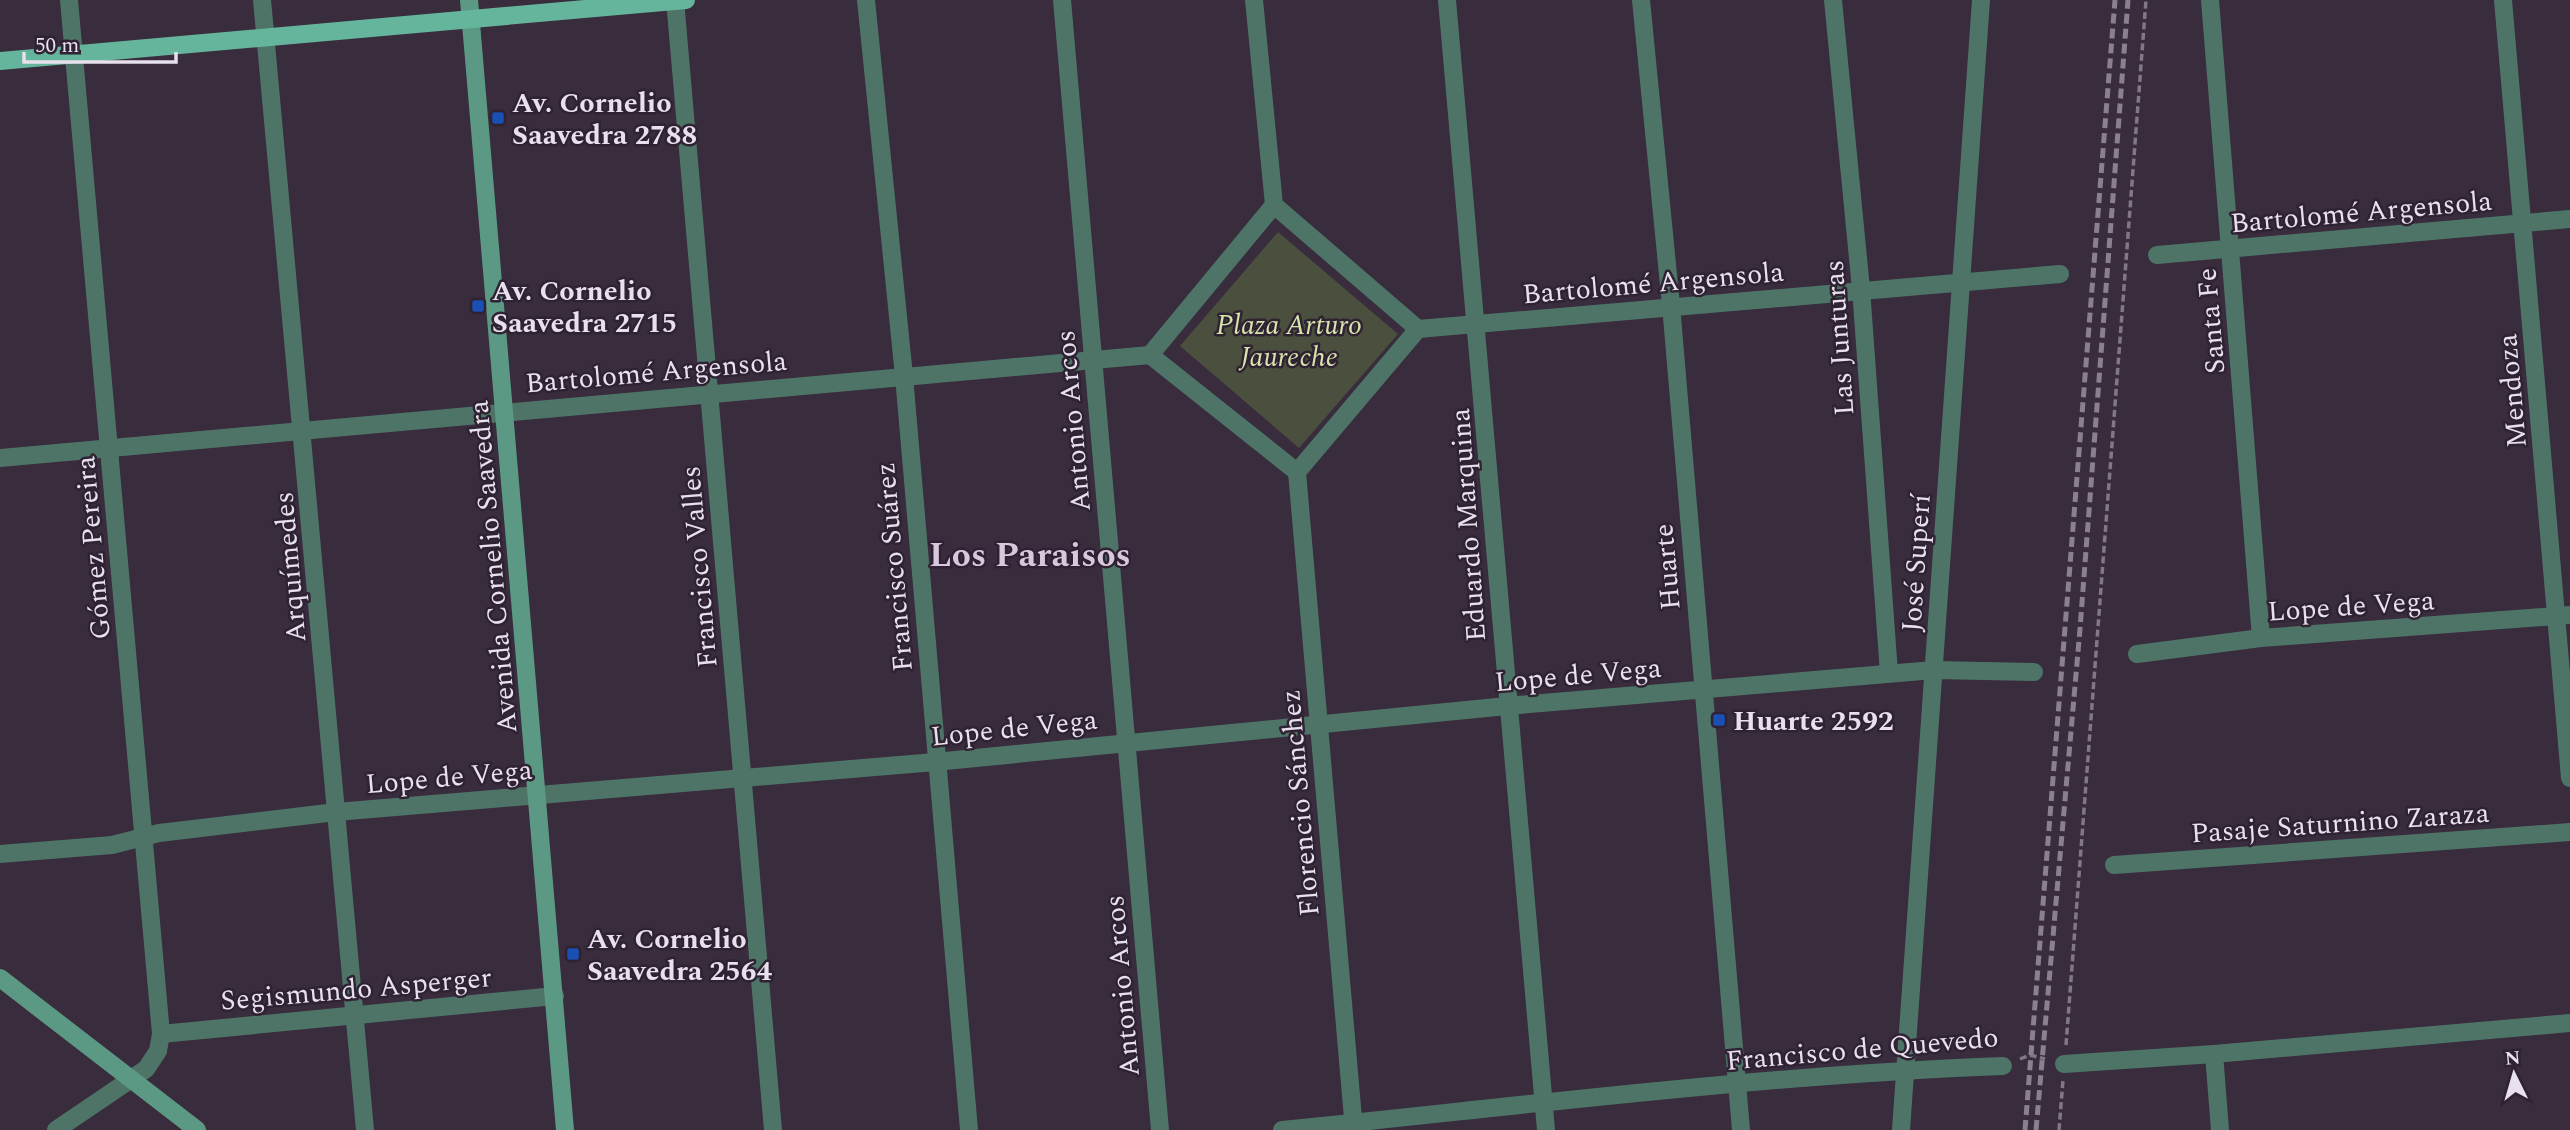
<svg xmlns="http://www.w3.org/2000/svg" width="2570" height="1130" font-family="Spectral,serif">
<rect width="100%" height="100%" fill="#382c3d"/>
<!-- green -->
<path fill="#4b4f3e" d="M1278,232l120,102 -99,114 -119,-102z"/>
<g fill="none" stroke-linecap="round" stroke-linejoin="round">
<!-- path -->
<g stroke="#817786" stroke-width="3.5" stroke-dasharray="7 3.5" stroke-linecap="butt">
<path d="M2066,1045l80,-1045"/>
<path d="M2020,1059l10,-4 15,4"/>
<path d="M2059,1130l4,-50"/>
</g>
<!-- street -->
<g stroke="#4e7467" stroke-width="18">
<path d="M262,0l103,1130"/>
<path d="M675,0l98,1130"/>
<path d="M866,0l38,376 65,754"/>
<path d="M1062,0l98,1130"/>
<path d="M1254,0l20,205 144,124"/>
<path d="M1447,0l99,1130"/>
<path d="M1641,0l30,305 70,825"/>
<path d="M1833,0l28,289 28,384"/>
<path d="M2210,0l51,638"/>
<path d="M2503,0l67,778"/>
<path d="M2157,255l413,-36"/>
<path d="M1418,329l642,-55"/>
<path d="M1150,355l124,-150"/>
<path d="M1150,355l147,117"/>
<path d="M0,458l1150,-103"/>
<path d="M2137,654l124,-16 309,-23"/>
<path d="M0,854l112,-9 47,-12 177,-21 599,-50 572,-56 427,-36 100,2"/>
<path d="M2114,865l456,-33"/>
<path d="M161,1034l394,-38"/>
<path d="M2214,1054l6,76"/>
<path d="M2064,1064l150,-10 356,-31"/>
<path d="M56,1130l90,-61 12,-18 3,-17 -92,-1034"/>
<path d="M1282,1130c240,-24 480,-55 721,-64"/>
<path d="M1354,1130l-57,-658 121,-143"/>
<path d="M1901,1130l80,-1130"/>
</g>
<!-- secondary -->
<g stroke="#5b9984" stroke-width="18">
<path d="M469,0l96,1130"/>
<path d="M0,978l197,152"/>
</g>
<!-- primary -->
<path stroke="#64b59b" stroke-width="18" d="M0,61l686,-61"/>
<!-- rail -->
<g stroke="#8a808f" stroke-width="5" stroke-dasharray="10 5" stroke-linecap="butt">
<path d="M2025,1130l90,-1130"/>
<path d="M2036,1130l44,-501 48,-629"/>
</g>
</g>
<!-- markers -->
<g fill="#1a4fb4" stroke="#2e2233" stroke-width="2.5">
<rect x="491" y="111" width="14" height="14" rx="3.5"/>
<rect x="471" y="299" width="14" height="14" rx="3.5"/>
<rect x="1712" y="713" width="14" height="14" rx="3.5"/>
<rect x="566" y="947" width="14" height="14" rx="3.5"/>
</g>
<g text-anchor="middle" stroke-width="5" stroke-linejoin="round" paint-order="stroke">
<!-- poi labels -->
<g font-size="28" font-weight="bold" fill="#e8e0ec" stroke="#2e2233" text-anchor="start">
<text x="512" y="112">Av. Cornelio<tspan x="512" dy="32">Saavedra 2788</tspan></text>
<text x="492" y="300">Av. Cornelio<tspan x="492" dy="32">Saavedra 2715</tspan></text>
<text x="1733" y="730">Huarte 2592</text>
<text x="587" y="948">Av. Cornelio<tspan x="587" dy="32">Saavedra 2564</tspan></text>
</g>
<!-- street labels -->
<g font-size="28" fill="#e8e0ec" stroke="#2e2233">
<text transform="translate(2361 211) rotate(-5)" y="10">Bartolomé Argensola</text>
<text transform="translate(1653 282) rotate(-5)" y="10">Bartolomé Argensola</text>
<text transform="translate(2210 321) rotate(-95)" y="10">Santa Fe</text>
<text transform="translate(1838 338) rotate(-94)" y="10">Las Junturas</text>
<text transform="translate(656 371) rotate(-5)" y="10">Bartolomé Argensola</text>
<text transform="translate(2511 391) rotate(-95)" y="10">Mendoza</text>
<text transform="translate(1072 421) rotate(-95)" y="10">Antonio Arcos</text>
<text transform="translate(1467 525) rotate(-94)" y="10">Eduardo Marquina</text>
<text transform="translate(92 548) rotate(-95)" y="10">Gómez Pereira</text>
<text transform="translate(1915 563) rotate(-86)" y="10">José Superí</text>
<text transform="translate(289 567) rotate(-95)" y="10">Arquímedes</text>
<text transform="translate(492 567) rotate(-95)" y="10">Avenida Cornelio Saavedra</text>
<text transform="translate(698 567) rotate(-95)" y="10">Francisco Valles</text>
<text transform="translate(893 567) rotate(-95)" y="10">Francisco Suárez</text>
<text transform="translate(1666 567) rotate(-95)" y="10">Huarte</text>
<text transform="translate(2351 605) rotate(-4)" y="10">Lope de Vega</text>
<text transform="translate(1578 674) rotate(-5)" y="10">Lope de Vega</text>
<text transform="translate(1014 727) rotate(-6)" y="10">Lope de Vega</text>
<text transform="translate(449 776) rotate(-5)" y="10">Lope de Vega</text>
<text transform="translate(1299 803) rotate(-95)" y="10">Florencio Sánchez</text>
<text transform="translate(2340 822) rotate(-4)" y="10">Pasaje Saturnino Zaraza</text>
<text transform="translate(1121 986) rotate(-95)" y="10">Antonio Arcos</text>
<text transform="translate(356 988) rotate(-5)" y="10">Segismundo Asperger</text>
<text transform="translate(1862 1048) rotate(-5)" y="10">Francisco de Quevedo</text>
</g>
<!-- park labels -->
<g font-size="28" font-style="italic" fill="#d6e3ab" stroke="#2e2233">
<text x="1289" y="334">Plaza Arturo<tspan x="1289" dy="32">Jaureche</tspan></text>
</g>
<!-- district labels -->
<g font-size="35" font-weight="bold" fill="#d8c8de" stroke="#2e2233">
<text x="1030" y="566">Los Paraisos</text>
</g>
</g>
<!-- north arrow -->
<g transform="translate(2514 1074) rotate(355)" stroke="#2e2233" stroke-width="5" paint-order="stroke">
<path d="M0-5L12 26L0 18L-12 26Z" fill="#e8e0ec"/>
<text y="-10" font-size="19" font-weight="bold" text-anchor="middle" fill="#e8e0ec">N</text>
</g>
<!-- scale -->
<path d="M24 52v10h152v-10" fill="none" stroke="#e8e0ec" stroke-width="3.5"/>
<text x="35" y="52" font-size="21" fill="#e8e0ec" stroke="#2e2233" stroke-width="5" paint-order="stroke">50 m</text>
</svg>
